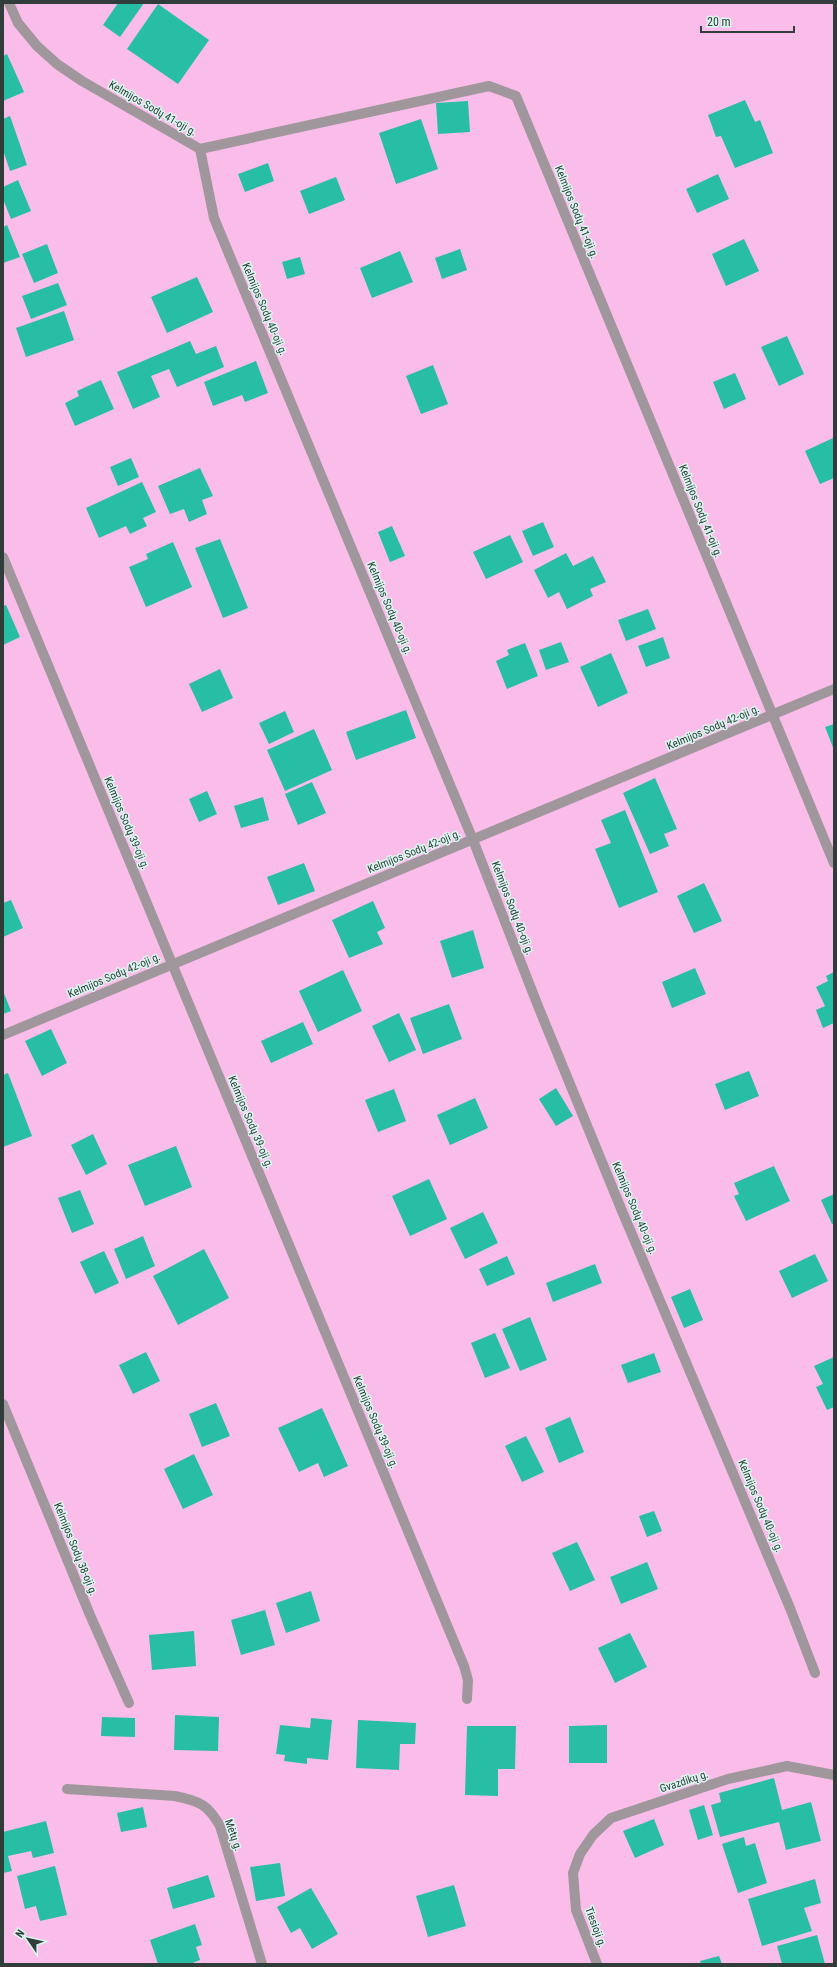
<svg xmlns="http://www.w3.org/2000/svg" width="837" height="1967" font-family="'Roboto Condensed',sans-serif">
<rect width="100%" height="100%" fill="#cdebe3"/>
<!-- green -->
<rect fill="#fabce9" x="3" y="3" width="831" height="1961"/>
<!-- building -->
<g fill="#27bea4">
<path d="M118,3h26l-24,34 -17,-12z"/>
<path d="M158,4l51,36 -31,44 -51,-35z"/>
<path d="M7,54l17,38 -21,9v-45z"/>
<path d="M745,100l10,22 5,-2 13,33 -38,15 -14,-32 -5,1 -8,-22z"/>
<path d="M468,101l2,31 -32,2 -2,-31z"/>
<path d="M10,116l17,49 -17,6 -7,-21v-31z"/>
<path d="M421,119l17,50 -42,15 -17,-51z"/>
<path d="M268,163l6,18 -29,11 -7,-18z"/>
<path d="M718,174l11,25 -32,14 -11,-24z"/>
<path d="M336,177l9,23 -36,14 -9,-23z"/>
<path d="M18,180l13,31 -20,8 -8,-20v-12z"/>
<path d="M7,225l13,32 -17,6v-36z"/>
<path d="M744,239l15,32 -33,15 -14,-32z"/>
<path d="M47,244l11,29 -24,10 -12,-29z"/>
<path d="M460,249l7,21 -25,9 -7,-21z"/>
<path d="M400,251l13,31 -41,16 -12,-30z"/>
<path d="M300,257l5,17 -18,5 -5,-17z"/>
<path d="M197,277l16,35 -46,21 -16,-36z"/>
<path d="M58,283l9,22 -36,14 -9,-23z"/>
<path d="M64,311l10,29 -48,17 -10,-29z"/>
<path d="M787,336l17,38 -25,12 -18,-39z"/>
<path d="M190,341l6,13 20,-8 8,21 -47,20 -8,-18 -18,7 9,21 -27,12 -16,-37z"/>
<path d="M256,361l12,32 -23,9 -3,-7 -29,11 -9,-24z"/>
<path d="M433,365l15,39 -27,10 -15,-38z"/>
<path d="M735,373l11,26 -22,10 -11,-27z"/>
<path d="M101,380l13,29 -39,17 -10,-23 14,-7 -2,-5z"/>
<path d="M833,438l1,40 -14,6 -15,-33z"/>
<path d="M131,458l8,19 -21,9 -8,-19z"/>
<path d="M200,468l13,28 -11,4 5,14 -18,8 -5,-13 -14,5 -12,-28z"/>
<path d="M142,482l14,30 -13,6 4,8 -17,8 -4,-8 -27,12 -13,-30z"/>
<path d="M543,522l11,25 -21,9 -11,-25z"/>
<path d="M392,526l13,30 -15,6 -12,-30z"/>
<path d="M510,535l13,27 -37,17 -13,-27z"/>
<path d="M220,539l28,69 -25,10 -28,-70z"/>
<path d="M173,542l19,45 -46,20 -17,-40 19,-8 -2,-5z"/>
<path d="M566,553l7,13 20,-10 13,26 -16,7 3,7 -26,13 -8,-17 -11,6 -14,-28z"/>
<path d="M6,605l14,32 -17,8v-39z"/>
<path d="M648,609l8,20 -30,12 -8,-21z"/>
<path d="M663,637l7,21 -24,9 -8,-21z"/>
<path d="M561,642l8,20 -23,8 -7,-20z"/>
<path d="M525,643l13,33 -31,13 -11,-28 13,-6 -2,-5z"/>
<path d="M611,653l17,40 -30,14 -18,-40z"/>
<path d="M220,669l13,29 -31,14 -13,-28z"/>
<path d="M406,710l10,28 -60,22 -10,-28z"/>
<path d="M285,711l9,21 -25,12 -10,-21z"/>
<path d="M834,724v26l-9,-23z"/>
<path d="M314,729l18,41 -47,21 -18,-41z"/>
<path d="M655,778l22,51 -13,5 5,12 -19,8 -27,-61z"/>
<path d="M312,782l14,31 -28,12 -13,-31z"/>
<path d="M207,791l10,23 -18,8 -10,-23z"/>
<path d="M263,797l6,23 -28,8 -7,-22z"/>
<path d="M625,810l33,82 -39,16 -24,-59 16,-6 -10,-23z"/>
<path d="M304,863l11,28 -37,14 -11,-28z"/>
<path d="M704,883l18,38 -28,12 -17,-37z"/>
<path d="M11,900l12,28 -20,9v-34z"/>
<path d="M373,901l12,27 -8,4 6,12 -34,14 -17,-38z"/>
<path d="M473,930l11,38 -32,10 -12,-37z"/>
<path d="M695,968l11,26 -34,14 -10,-26z"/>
<path d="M343,970l19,41 -44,21 -19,-41z"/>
<path d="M834,972v51l-11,5 -7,-18 9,-4 -9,-19 12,-6 -2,-5z"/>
<path d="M3,991l8,20 -8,3z"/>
<path d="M449,1004l13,35 -39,15 -13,-36z"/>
<path d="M399,1013l17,37 -27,12 -17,-36z"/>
<path d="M303,1022l10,22 -42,19 -10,-22z"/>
<path d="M51,1029l16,34 -25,13 -17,-35z"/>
<path d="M749,1071l10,25 -34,14 -10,-26z"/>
<path d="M8,1073l24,63 -29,11v-72z"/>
<path d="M556,1088l17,28 -17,10 -17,-27z"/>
<path d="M394,1089l12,32 -28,11 -13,-32z"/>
<path d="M475,1098l13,30 -38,17 -13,-30z"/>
<path d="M93,1134l14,30 -21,11 -15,-30z"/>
<path d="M176,1146l16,41 -47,19 -17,-41z"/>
<path d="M774,1166l16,35 -44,20 -12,-25 5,-2 -5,-11z"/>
<path d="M429,1179l18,40 -37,17 -18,-40z"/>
<path d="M80,1190l14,34 -22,9 -14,-35z"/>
<path d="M834,1194v30h-2l-11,-24z"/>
<path d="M483,1212l15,31 -33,16 -15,-31z"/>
<path d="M143,1236l12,30 -29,13 -12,-30z"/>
<path d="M204,1249l25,49 -51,27 -25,-49z"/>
<path d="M104,1251l15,32 -24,11 -15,-32z"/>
<path d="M815,1254l13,27 -36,17 -13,-27z"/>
<path d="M507,1256l8,18 -28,12 -8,-17z"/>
<path d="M595,1264l7,19 -49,19 -7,-19z"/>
<path d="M690,1289l13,31 -19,8 -13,-31z"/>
<path d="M530,1317l17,43 -27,11 -18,-42z"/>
<path d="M495,1333l15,35 -25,10 -14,-35z"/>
<path d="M146,1352l14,29 -27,13 -14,-29z"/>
<path d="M654,1353l7,19 -33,11 -7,-18z"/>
<path d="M834,1357v50l-7,3 -11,-23 7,-3 -9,-18z"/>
<path d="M216,1403l14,33 -28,11 -13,-33z"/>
<path d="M322,1408l26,58 -24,11 -6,-14 -19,9 -21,-44z"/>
<path d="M570,1417l14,35 -25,11 -14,-35z"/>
<path d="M526,1436l18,36 -22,10 -17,-36z"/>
<path d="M194,1454l19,41 -30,14 -19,-40z"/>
<path d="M654,1511l8,20 -15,6 -8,-21z"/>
<path d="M577,1542l18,38 -25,11 -18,-38z"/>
<path d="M647,1562l11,27 -37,15 -11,-27z"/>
<path d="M311,1591l9,30 -34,12 -10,-30z"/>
<path d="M265,1610l10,35 -34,10 -10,-35z"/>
<path d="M194,1631l2,35 -44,4 -3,-35z"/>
<path d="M630,1633l17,34 -32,16 -17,-35z"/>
<path d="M175,1715l44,2 -1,34 -44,-1z"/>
<path d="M102,1717l33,1v19l-34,-1z"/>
<path d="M311,1718l21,2 -4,40 -21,-2v6l-23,-3 1,-6 -9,-1 4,-29 30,3z"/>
<path d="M358,1720l58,3 -1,21h-15l-1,26 -43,-2z"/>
<path d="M607,1725v38h-38v-37z"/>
<path d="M467,1726h49l-1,43h-17v27l-33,-1z"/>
<path d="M774,1778l8,32 29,-8 10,39 -35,9 -7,-28 -59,15 -9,-32 10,-3 -2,-9z"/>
<path d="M704,1805l9,30 -15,5 -9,-30z"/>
<path d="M143,1807l4,20 -26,5 -4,-19z"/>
<path d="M654,1819l10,26 -29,13 -12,-27z"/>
<path d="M46,1821l8,32 -21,5 -2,-7 -23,5 4,15 -9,2v-41z"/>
<path d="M744,1837l2,9 9,-3 12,40 -29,10 -16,-49z"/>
<path d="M280,1863l5,33 -29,5 -6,-34z"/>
<path d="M55,1866l12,49 -27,6 -4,-15 -11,3 -8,-33z"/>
<path d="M208,1875l7,22 -42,12 -6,-21z"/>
<path d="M815,1879l6,24 -17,5 8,23 -50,15 -14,-47z"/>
<path d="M454,1885l12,41 -38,11 -12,-41z"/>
<path d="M311,1888l27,46 -26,15 -12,-21 -9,5 -14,-26z"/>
<path d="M195,1924l7,21 -6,2 4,13 -10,4h-32l-8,-24z"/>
<path d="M817,1935l8,29h-43l-5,-18z"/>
<path d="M719,1956l3,8h-21l-1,-3z"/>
</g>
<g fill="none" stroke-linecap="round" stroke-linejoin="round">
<!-- minor -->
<g stroke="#a0979d" stroke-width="10">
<path d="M9,3l9,20 19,23 20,18 25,17 118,68 289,-63 27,10 318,767"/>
<path d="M200,149l14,69 259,622 65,166 84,205 168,397 25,65"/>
<path d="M3,557l461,1109 4,14 -1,19"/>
<path d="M3,1035l831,-346"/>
<path d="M3,1404l87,211 39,88"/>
<path d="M67,1789l108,7c25,5 33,9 45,30l42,138"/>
<path d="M597,1964l-21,-54 -3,-37 7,-19 13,-19 18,-17 117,-39 59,-13 47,9"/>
</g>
</g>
<g text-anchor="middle" stroke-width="3" stroke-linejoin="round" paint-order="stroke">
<!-- street labels -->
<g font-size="11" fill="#313d3a" stroke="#dbf8f0">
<text transform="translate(153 108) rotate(30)" y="4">Kelmijos Sodų 41-oji g.</text>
<text transform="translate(577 212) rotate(68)" y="4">Kelmijos Sodų 41-oji g.</text>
<text transform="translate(265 309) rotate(67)" y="4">Kelmijos Sodų 40-oji g.</text>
<text transform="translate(701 511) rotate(68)" y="4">Kelmijos Sodų 41-oji g.</text>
<text transform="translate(390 608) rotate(67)" y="4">Kelmijos Sodų 40-oji g.</text>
<text transform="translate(713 727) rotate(-23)" y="4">Kelmijos Sodų 42-oji g.</text>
<text transform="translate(127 823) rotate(67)" y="4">Kelmijos Sodų 39-oji g.</text>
<text transform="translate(414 851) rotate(-22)" y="4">Kelmijos Sodų 42-oji g.</text>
<text transform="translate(513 908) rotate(69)" y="4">Kelmijos Sodų 40-oji g.</text>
<text transform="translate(114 975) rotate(-23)" y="4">Kelmijos Sodų 42-oji g.</text>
<text transform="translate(251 1122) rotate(67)" y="4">Kelmijos Sodų 39-oji g.</text>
<text transform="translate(635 1208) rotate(67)" y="4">Kelmijos Sodų 40-oji g.</text>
<text transform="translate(376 1422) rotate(67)" y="4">Kelmijos Sodų 39-oji g.</text>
<text transform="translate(761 1506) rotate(67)" y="4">Kelmijos Sodų 40-oji g.</text>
<text transform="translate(76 1549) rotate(68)" y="4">Kelmijos Sodų 38-oji g.</text>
<text transform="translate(684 1781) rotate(-18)" y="4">Gvazdikų g.</text>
<text transform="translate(234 1835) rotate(71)" y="4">Mėtų g.</text>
<text transform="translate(596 1927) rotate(70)" y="4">Tiesioji g.</text>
</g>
</g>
<!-- border -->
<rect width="837" height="1967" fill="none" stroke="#313d3a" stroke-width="8"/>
<!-- north arrow -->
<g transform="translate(28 1939) rotate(304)" stroke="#dbf8f0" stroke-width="3" paint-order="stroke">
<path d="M0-3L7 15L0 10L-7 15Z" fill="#313d3a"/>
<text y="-6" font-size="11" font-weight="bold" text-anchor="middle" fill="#313d3a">N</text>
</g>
<!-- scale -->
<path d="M701 26v6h93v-6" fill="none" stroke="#313d3a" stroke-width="2"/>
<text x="707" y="26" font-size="12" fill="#313d3a" stroke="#dbf8f0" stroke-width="3" paint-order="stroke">20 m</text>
</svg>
